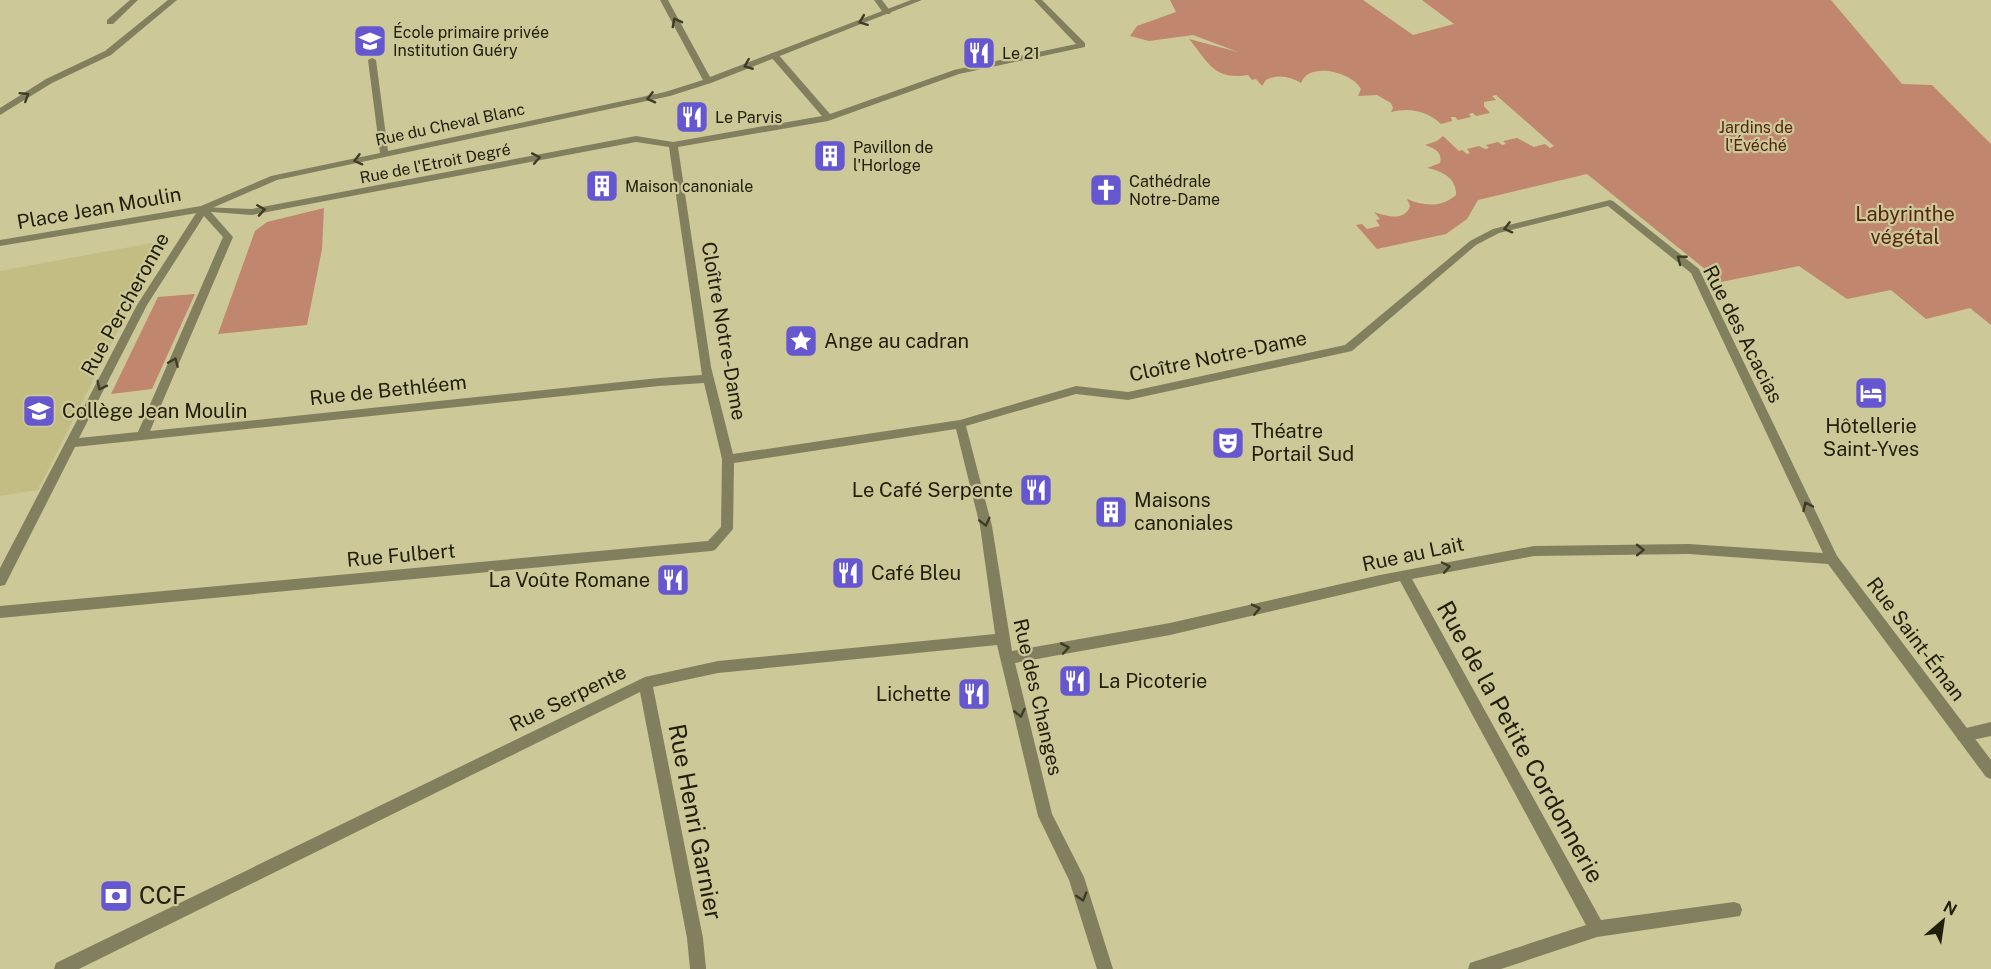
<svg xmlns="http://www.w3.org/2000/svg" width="1991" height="969" font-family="'Public Sans',sans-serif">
<rect width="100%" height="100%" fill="#cdc897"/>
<!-- built -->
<path fill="#c3bd84" d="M152,243l-3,26 -111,221 -38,6v-225z"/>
<!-- green -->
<g fill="#c0866e">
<path d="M1170,0h193l50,35 41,-11 -32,-24h409l71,84 30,1 59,59v181l-21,-17 -44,11 -35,-29 -44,9 -48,-33 -78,16 -134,-108 -109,26 -11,19 -21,15 -69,15 -21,-24 6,-1 5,5 13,-3 -4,-6 4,-1 -6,-7c11,4 31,10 36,-6l-3,-7c16,7 35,9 49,-4 1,-17 -14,-24 -29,-27l13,-5c3,-11 -6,-15 -15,-18l12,-4 6,-5 16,15 3,-1 5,4 3,-1 -3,-4 12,-3 6,3 4,-1 -3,-3 12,-3 4,3 4,-1 -3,-3 14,-3 17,9 11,-3 5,4 4,-2 -58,-51 -4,1 4,4 -12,2v4l6,7 -14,3 -3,-3 -4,1 2,3 -13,3 -3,-3h-4l1,4 -11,3c-13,-13 -32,-17 -50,-12l2,-4 -2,-5 -14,-8 -19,1 3,-7c-9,-17 -52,-28 -60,-6 -11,-7 -24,-9 -35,-3l-4,6 -6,-7 -4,1 -4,-5c-35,6 -41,-15 -59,-36l49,13 -45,-17 -44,6 -19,-5 7,-10 39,-14z"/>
<path d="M324,208l-2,41 -15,76 -89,9 37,-103 12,-9z"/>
<path d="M195,294l-43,95 -41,5 47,-97z"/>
</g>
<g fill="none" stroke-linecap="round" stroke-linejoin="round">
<!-- service -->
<g fill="#827f5f" fill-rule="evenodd">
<path d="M130,0h8l-25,24h-6v-4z"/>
<path d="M874,0h8l9,12 -1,2h-6z"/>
<path d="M1991,722v14l-28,6 -5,-2 -2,-5 2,-5z"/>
</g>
<!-- pedestrian -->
<path fill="#827f5f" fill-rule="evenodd" d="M1034,0h8l43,43v4l-126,27 -131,47 -150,26 33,220 22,87 227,-34 116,-34 52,6 217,-47 125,-104 23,-12 117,-29 3,1 86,68 138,287 154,204v19l-5,-2 -158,-213 -139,-10 -155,2 -122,23 189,341 133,-18 6,2 2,6 -2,6 -143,21 -96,32h-33l2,-6 6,-2 110,-36 -186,-344 -230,54 -155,28 37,151 32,63 29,92h-16l-28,-89 -31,-64 -41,-171 -279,28 -65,14 50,251 3,31h-16l-3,-31 -47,-246 -561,277h-25l2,-6 589,-286 73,-16 277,-27 -15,-108 -24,-97 -222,34 -1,66 -18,21 -4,1 -711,67v-12l708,-65 13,-14 1,-68 -18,-76 -45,3 -584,61 -70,138 -5,1v-18l137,-263 63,-98 52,2 384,-73 37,6 149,-26 -51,-59v-4h6l53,61 124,-44 122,-26zM636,142l33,5 33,228 -43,3 -509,53 83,-194 -22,-25 41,3zM1608,206l83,67 132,280 -134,-9 -155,2 -154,29 -210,48 -158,28 -20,-125 -26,-100 110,-32 52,6 224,-49 124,-106 23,-12zM204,216l19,21 -85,195 -59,6 68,-133z"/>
<!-- minor -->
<g fill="#827f5f" fill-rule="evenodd">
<path d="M168,0h9l-66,55 -59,28 -52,32v-7l46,-29 59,-28z"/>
<path d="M660,0h8l42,77 201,-77h11l-211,83 -41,13 -393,84 -74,32 -203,34v-6l201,-34 70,-30 109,-23 -12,-93 4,-2 4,2 12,91 277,-59 38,-12z"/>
</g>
</g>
<!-- one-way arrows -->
<defs><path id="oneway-chevron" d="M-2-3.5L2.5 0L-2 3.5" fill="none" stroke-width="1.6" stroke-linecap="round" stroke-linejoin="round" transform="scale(1.5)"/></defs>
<g stroke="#3f3c26">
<use href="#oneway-chevron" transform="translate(863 21) rotate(159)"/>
<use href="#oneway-chevron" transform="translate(676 22) rotate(-118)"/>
<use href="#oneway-chevron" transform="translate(748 65) rotate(158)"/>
<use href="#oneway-chevron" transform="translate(25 96) rotate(-32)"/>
<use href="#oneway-chevron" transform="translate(651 98) rotate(166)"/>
<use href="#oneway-chevron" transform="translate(536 158) rotate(-11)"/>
<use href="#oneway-chevron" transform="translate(358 160) rotate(165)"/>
<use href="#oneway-chevron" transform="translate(261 210) rotate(-9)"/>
<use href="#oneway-chevron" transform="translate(1508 228) rotate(166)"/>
<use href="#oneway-chevron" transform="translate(1681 259) rotate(-142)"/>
<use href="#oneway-chevron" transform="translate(174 362) rotate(-67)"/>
<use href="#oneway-chevron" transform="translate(101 386) rotate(117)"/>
<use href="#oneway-chevron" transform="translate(1807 506) rotate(-115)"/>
<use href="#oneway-chevron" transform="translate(985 522) rotate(76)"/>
<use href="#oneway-chevron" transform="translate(1640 550) rotate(-1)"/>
<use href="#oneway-chevron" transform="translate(1446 567) rotate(-12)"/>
<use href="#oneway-chevron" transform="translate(1256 609) rotate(-13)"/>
<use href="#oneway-chevron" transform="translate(1065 648) rotate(-10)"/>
<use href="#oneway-chevron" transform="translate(1020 713) rotate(77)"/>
<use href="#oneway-chevron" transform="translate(1082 897) rotate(73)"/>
</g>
<!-- icons -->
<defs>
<g id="school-square" transform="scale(1.725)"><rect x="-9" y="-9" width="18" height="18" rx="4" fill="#6457d0" stroke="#cdc897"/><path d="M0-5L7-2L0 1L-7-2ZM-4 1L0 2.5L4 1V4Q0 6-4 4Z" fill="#fff"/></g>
<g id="restaurant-square" transform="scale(1.725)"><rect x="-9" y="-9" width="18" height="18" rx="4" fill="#6457d0" stroke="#cdc897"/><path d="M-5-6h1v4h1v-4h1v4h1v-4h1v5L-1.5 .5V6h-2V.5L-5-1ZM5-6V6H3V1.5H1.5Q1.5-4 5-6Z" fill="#fff"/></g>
<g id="building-square" transform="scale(1.725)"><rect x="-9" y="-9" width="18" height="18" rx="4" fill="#6457d0" stroke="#cdc897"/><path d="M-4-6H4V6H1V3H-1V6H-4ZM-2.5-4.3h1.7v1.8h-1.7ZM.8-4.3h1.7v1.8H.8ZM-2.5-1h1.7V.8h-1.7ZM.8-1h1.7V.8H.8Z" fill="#fff"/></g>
<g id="church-square" transform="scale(1.725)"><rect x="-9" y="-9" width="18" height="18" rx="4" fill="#6457d0" stroke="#cdc897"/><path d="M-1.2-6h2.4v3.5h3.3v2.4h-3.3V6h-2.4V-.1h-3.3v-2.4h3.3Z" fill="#fff"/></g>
<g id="sight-square" transform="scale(1.725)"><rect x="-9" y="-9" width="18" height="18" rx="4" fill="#6457d0" stroke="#cdc897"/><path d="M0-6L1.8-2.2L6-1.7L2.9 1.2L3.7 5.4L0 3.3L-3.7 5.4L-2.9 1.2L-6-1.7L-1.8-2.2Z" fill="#fff"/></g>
<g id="hotel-square" transform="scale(1.725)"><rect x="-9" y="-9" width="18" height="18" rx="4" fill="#6457d0" stroke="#cdc897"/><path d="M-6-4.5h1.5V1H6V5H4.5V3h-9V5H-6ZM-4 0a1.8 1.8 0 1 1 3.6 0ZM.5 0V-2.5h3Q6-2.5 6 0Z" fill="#fff"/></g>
<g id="theatre-square" transform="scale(1.725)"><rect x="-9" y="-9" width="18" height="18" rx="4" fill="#6457d0" stroke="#cdc897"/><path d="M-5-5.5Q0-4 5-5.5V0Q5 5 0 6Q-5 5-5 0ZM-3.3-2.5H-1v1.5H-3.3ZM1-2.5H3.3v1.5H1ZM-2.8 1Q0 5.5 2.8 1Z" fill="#fff"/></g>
<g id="bank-square" transform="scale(1.725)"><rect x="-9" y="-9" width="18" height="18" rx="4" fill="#6457d0" stroke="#cdc897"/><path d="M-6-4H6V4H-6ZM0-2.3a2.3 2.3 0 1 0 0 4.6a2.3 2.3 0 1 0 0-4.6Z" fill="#fff"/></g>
</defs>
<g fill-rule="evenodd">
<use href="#school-square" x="370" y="41"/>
<use href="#restaurant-square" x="979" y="53"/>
<use href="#restaurant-square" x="692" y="117"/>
<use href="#building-square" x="830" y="156"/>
<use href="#building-square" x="602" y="186"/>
<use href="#church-square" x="1106" y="190"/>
<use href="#sight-square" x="801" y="341"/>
<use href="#hotel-square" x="1871" y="393"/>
<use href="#school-square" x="39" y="411"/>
<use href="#theatre-square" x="1228" y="443"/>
<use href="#restaurant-square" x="1036" y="490"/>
<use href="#building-square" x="1111" y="512"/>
<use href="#restaurant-square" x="848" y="573"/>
<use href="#restaurant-square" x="673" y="580"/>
<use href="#restaurant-square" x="1075" y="681"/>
<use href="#restaurant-square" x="974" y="694"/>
<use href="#bank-square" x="116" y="896"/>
</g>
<g text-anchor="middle" stroke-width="4.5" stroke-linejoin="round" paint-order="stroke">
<!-- far-poi labels -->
<g font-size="16" fill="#22200d" stroke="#cdc897" text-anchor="start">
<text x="393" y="38">École primaire privée<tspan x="393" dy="18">Institution Guéry</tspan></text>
<text x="1002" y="59">Le 21</text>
<text x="715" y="123">Le Parvis</text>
<text x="853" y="153">Pavillon de<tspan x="853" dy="18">l'Horloge</tspan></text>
<text x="1129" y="187">Cathédrale<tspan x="1129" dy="18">Notre-Dame</tspan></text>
<text x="625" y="192">Maison canoniale</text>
</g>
<!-- far-street labels -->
<g font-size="16" fill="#22200d" stroke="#cdc897">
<text transform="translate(450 124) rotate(-12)" y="6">Rue du Cheval Blanc</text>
<text transform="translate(435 163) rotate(-11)" y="6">Rue de l'Etroit Degré</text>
</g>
<!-- far-park labels -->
<g font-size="16" fill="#55250f" stroke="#cdc897">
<text x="1756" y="133">Jardins de<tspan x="1756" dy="18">l'Évéché</tspan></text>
</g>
<!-- street labels -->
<g font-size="20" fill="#22200d" stroke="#cdc897">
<text transform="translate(99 208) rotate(-10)" y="7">Place Jean Moulin</text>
<text transform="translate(125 304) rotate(-61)" y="7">Rue Percheronne</text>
<text transform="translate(724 331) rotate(80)" y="7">Cloître Notre-Dame</text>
<text transform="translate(1743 334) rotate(63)" y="7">Rue des Acacias</text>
<text transform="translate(1218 356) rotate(-12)" y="7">Cloître Notre-Dame</text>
<text transform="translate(388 390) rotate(-6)" y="7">Rue de Bethléem</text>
<text transform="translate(1413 554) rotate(-12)" y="7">Rue au Lait</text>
<text transform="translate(401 555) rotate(-5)" y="7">Rue Fulbert</text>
<text transform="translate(1916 639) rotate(53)" y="7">Rue Saint-Éman</text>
<text transform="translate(1038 697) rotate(77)" y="7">Rue des Changes</text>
<text transform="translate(568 698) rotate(-26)" y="7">Rue Serpente</text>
</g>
<!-- park labels -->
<g font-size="20" fill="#55250f" stroke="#cdc897">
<text x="1905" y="221">Labyrinthe<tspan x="1905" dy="23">végétal</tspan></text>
</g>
<!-- poi labels -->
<g font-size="20" fill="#22200d" stroke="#cdc897" text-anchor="start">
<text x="824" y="348">Ange au cadran</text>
<text x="62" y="418">Collège Jean Moulin</text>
<text x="1871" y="433" text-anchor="middle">Hôtellerie<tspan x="1871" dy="23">Saint-Yves</tspan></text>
<text x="1251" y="438">Théatre<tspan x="1251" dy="23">Portail Sud</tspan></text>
<text x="1013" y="497" text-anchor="end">Le Café Serpente</text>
<text x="1134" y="507">Maisons<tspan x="1134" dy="23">canoniales</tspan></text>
<text x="871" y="580">Café Bleu</text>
<text x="650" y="587" text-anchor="end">La Voûte Romane</text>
<text x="1098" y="688">La Picoterie</text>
<text x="951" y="701" text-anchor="end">Lichette</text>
</g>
<!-- near-street labels -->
<g font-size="24" fill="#22200d" stroke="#cdc897">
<text transform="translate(1520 742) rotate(61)" y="8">Rue de la Petite Cordonnerie</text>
<text transform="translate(695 822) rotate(79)" y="8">Rue Henri Garnier</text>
</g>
<!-- near-poi labels -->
<g font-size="24" fill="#22200d" stroke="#cdc897" text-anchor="start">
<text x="139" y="904">CCF</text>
</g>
</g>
<!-- north arrow -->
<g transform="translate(1943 921) rotate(29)" stroke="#cdc897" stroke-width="4.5" paint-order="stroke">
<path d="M0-4.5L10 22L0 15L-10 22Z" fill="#22200d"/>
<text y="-9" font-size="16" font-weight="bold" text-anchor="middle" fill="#22200d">N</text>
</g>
</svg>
